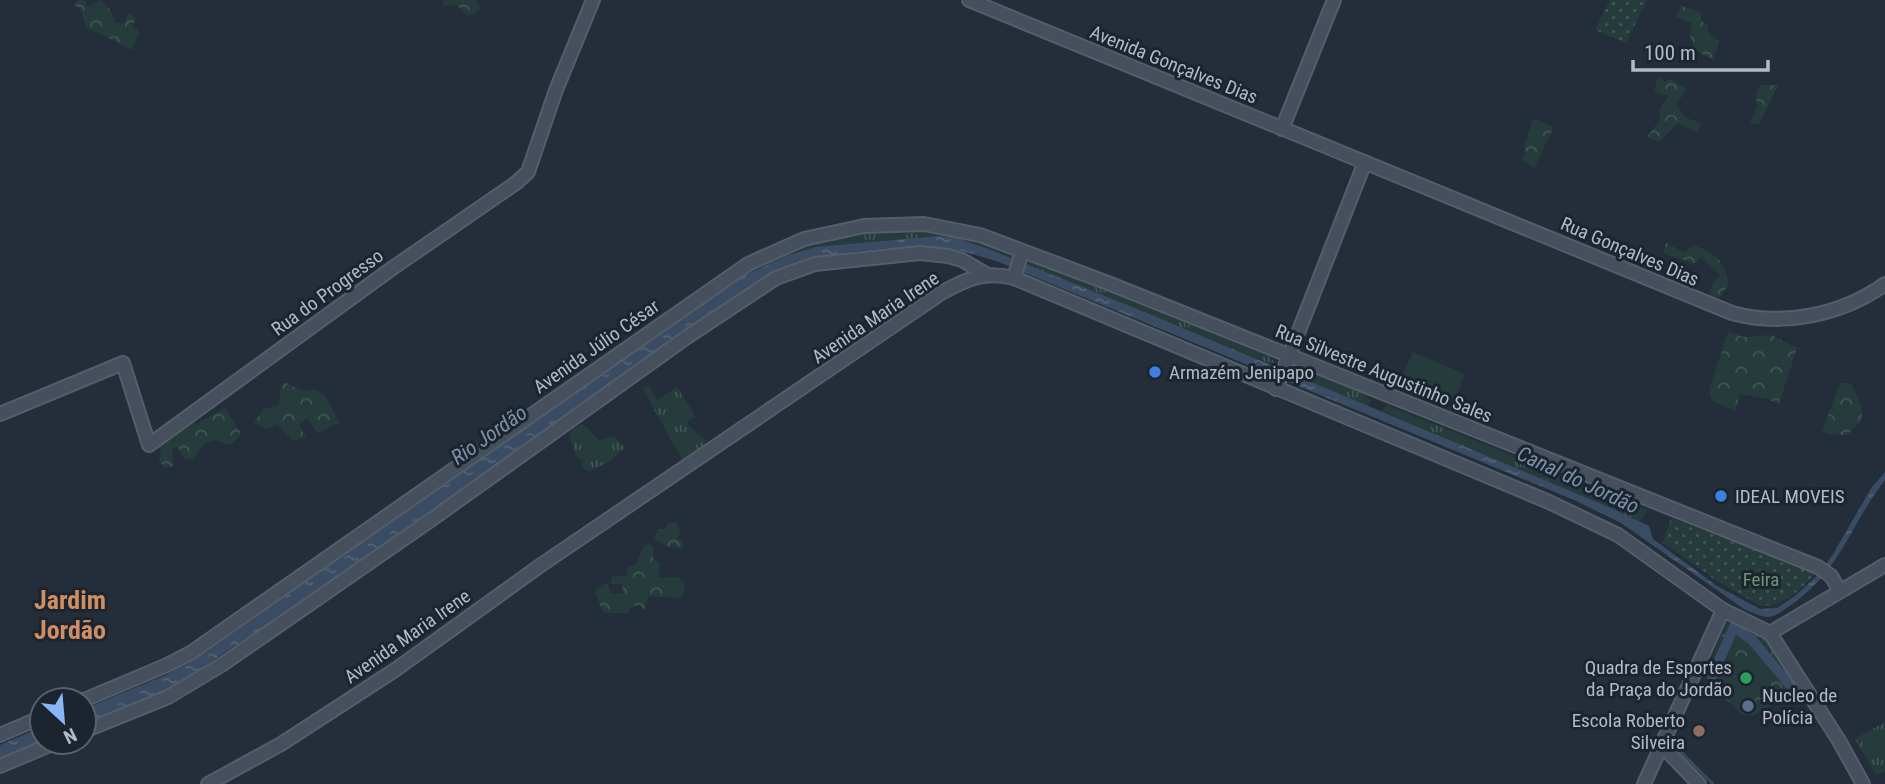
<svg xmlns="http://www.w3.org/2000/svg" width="1885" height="784" font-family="'Roboto Condensed',sans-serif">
<defs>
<pattern id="grass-tufts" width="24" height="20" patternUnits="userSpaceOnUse" patternTransform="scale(1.75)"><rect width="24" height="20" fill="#263b3c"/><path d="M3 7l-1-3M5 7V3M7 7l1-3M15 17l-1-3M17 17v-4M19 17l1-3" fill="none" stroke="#435557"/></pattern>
<pattern id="forest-crowns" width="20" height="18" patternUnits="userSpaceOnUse" patternTransform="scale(1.75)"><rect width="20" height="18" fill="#263b3c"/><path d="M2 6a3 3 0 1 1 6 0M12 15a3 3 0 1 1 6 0" fill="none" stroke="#435557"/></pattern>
<pattern id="park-dots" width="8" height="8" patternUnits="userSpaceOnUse" patternTransform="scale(1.75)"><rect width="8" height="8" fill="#263b3c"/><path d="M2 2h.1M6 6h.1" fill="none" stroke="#435557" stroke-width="1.8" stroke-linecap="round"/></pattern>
<pattern id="water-ripples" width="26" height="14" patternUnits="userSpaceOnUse" patternTransform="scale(1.75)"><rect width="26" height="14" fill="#394c63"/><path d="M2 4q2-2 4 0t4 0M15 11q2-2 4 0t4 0" fill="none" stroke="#536478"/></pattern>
</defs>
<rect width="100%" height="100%" fill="#232e3a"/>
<!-- grass -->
<g fill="url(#grass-tufts)">
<path d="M892,229l46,1 45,11 34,16 -1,4 -25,-11 -53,-14 -123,11 -26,8 -45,21 -2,-3 51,-25 50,-14z"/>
<path d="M1026,259l242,97 7,6 -2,3 -250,-101z"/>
<path d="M1294,366c23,10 60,17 77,35l-3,5 -81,-34 2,-4z"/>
<path d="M649,385l8,15 20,-13 19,30 -10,5 9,10 9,6 3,11 -25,11 -39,-71z"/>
<path d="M1387,405l261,105 -8,11 -8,-1 -16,-10 -235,-99z"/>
<path d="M582,424c8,4 10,11 17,16l15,-4 11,12 -15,13 -21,11 -7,-5 1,-6 -7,-5 -7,-20 5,-8z"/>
<path d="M1885,722v49l-9,4 -21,-36z"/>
</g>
<!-- forest -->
<g fill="url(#forest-crowns)">
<path d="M79,0h5l4,7 13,-7 11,12 3,11h9l4,-10 8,5 -4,9 5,2 2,5 -7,16 -46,-23 -5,-17 -7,-6z"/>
<path d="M443,0h33l4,9 -5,5 -8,1 -10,-10 -13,1z"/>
<path d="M1680,5l21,8v8l6,3 2,9 10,9 -6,18 -18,-10 -5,-14 2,-13 -16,-6z"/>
<path d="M1658,76l7,6 6,-3 16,10 -10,14c3,13 12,17 25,20l-5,9 -19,-9 -19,19 -12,-5 13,-17v-12l9,-12 -15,-4z"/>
<path d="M1760,85h18l-19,39 -9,-1 7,-16 -1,-13z"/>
<path d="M1533,119l21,8 -20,41 -12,-8 4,-8 -2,-6z"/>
<path d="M1666,243l18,9 10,-7c23,10 29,14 35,39l-9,13 -11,-1 4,-14 7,-7 -20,-18 -5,7 -32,-11z"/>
<path d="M1728,332l16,5 27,-2 26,13 -18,56 -12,-5 -27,-5 -5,17 -23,-10 -3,-11z"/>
<path d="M284,382l16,8h16l9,5 14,28 -21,10 -11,-15 -8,7 7,12 -13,4 -16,-16 -11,4 -12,-6 9,-14 16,-4 1,-15z"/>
<path d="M1840,383h11l10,22 1,15 -15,15 -19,-1 -6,-3z"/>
<path d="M225,408l15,24v4l-10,9 -15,-5 -10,3 -12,17 -9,-2 -6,-11 -6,2 2,17 -9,2 -6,-7 2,-11 -4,-4 34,-25 6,3z"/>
<path d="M677,522l3,9 -3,9 5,-1 1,10 -15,-2 -14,-8 5,-10 5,1 4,-7z"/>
<path d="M649,544l4,3v11l7,5 -2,15 20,-1 7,7 -3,14 -34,-2 -3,14 -5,-5 -9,1 -2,7h-26l-8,-22 8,-7h5l3,10 12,-1 -1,-9h-11l1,-7 15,-2v-7l9,-4 8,-18z"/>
<path d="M1732,620l34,16 32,49 -5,7 -40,24 -13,-3 -36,-37 23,-53z"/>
</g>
<!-- park -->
<g fill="url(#park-dots)">
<path d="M1610,0h37l-21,43 -31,-13z"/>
<path d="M1671,518l145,56 -18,17 -21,14 -17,1 -46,-27 -51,-36z"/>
</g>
<!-- pitch -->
<g fill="#263b3c">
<path d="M1413,352l52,22 -12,33 -54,-24z"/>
<path d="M1765,665v24l-38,1 -1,-23z"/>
</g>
<!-- water -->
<g fill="url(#water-ripples)">
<path d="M938,236l19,2 34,12 151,61 474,199c11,7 22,10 33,16l4,13 64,47 43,23 17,-1 18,-12 24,-22 14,-20 39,-67 13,-15v8c-36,46 -44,92 -97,127 -6,4 -12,9 -19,10 -8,0 -18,-5 -25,-8l-123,-86 -47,-23 -578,-239c-15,-4 -31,-10 -47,-12 -41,-6 -119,3 -159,16 -18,7 -35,19 -52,29l-280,199 -131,92 -156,103 -87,36v-15l82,-34 40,-23 535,-375 48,-22 26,-8z"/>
<path d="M42,727v15l-42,17v-14z"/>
</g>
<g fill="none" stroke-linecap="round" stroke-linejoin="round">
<!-- stream -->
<path stroke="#394c63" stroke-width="2.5" d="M1678,749l35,35"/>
<!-- canal -->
<g stroke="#394c63" stroke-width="10">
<path d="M1735,626l-1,1 18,13 37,44"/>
<path d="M1712,676l22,-49"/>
</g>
<!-- secondary casing -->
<g stroke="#555d68" stroke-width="16">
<g id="secondary">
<path d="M969,0l763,313c51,14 110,2 153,-29"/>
<path d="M1282,129l52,-129"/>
<path d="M1014,278l8,-27"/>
<path d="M1276,389l89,-227"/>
<path d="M0,414l123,-51 26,82 245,-178 122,-84 12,-11 28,-82 37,-90"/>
<path d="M1770,633l68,106 25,45"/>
<path d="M1770,633l115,-68"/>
<path d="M84,700l83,-35 25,-13 556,-388 56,-25 60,-13 60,-2 56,11 128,48 710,284 13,9 9,15"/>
<path d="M84,731l84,-34 55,-33 205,-142 259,-185 89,-59 39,-14 105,-11 28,3 14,4 24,14"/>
<path d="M0,735l42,-18"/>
<path d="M1665,737l5,17 29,30"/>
<path d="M0,766l57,-24"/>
<path d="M208,784l73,-40 114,-74 146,-105 402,-273c26,-14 41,-21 71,-14l535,224 69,33 105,75 47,23"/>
<path d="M1644,784l79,-174"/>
</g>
</g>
<!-- secondary -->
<use href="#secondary" stroke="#454f5d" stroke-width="12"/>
</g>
<!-- markers -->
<g fill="#3f7fe0" stroke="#1c252f" stroke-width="2.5">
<circle cx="1155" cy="372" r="7"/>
<circle cx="1721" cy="496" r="7"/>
</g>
<circle fill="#2e9e5b" stroke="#1c252f" stroke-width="2.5" cx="1746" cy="678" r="7"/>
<circle fill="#5c6f8a" stroke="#1c252f" stroke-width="2.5" cx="1748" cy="706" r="7"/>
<circle fill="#8d6e63" stroke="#1c252f" stroke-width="2.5" cx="1699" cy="731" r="7"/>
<g text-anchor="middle" stroke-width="6" stroke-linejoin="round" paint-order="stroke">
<!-- street labels -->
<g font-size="19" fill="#b2bac6" stroke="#1c252f">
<text transform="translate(1174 64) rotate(22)" y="7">Avenida Gonçalves Dias</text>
<text transform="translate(1630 251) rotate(23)" y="7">Rua Gonçalves Dias</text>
<text transform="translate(327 292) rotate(-36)" y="7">Rua do Progresso</text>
<text transform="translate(875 317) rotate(-34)" y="7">Avenida Maria Irene</text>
<text transform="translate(596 346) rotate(-35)" y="7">Avenida Júlio César</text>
<text transform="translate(1384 373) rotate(22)" y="7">Rua Silvestre Augustinho Sales</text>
<text transform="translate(407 636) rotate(-35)" y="7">Avenida Maria Irene</text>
</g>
<!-- poi labels -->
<g font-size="19" fill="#b2bac6" stroke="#1c252f" text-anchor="start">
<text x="1169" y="379">Armazém Jenipapo</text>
<text x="1735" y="503">IDEAL MOVEIS</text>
<text x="1732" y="674" text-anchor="end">Quadra de Esportes<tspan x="1732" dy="22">da Praça do Jordão</tspan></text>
<text x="1762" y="702">Nucleo de<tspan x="1762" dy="22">Polícia</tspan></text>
<text x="1685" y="727" text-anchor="end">Escola Roberto<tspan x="1685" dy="22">Silveira</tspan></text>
</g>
<!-- park labels -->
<g font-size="19" fill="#6a9672" stroke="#1c252f">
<text x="1761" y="586">Feira</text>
</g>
<!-- water labels -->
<g font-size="21" font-style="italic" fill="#7b92ad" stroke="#1c252f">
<text transform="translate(489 435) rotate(-35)" y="7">Rio Jordão</text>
<text transform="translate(1578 480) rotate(25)" y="7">Canal do Jordão</text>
</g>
<!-- district labels -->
<g font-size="26" font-weight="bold" fill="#d08e63" stroke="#1c252f">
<text x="70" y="609">Jardim<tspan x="70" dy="30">Jordão</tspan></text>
</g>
</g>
<!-- north arrow -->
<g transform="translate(63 721) rotate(154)"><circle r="33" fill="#1c252f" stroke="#58616b" stroke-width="2"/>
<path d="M0-5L12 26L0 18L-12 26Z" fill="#89b6f4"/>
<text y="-10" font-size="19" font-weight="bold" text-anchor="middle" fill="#b2bac6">N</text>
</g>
<!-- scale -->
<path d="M1633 60v10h135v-10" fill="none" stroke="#b2bac6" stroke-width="3.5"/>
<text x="1644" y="60" font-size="21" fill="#b2bac6" stroke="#1c252f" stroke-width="5" paint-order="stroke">100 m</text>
</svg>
